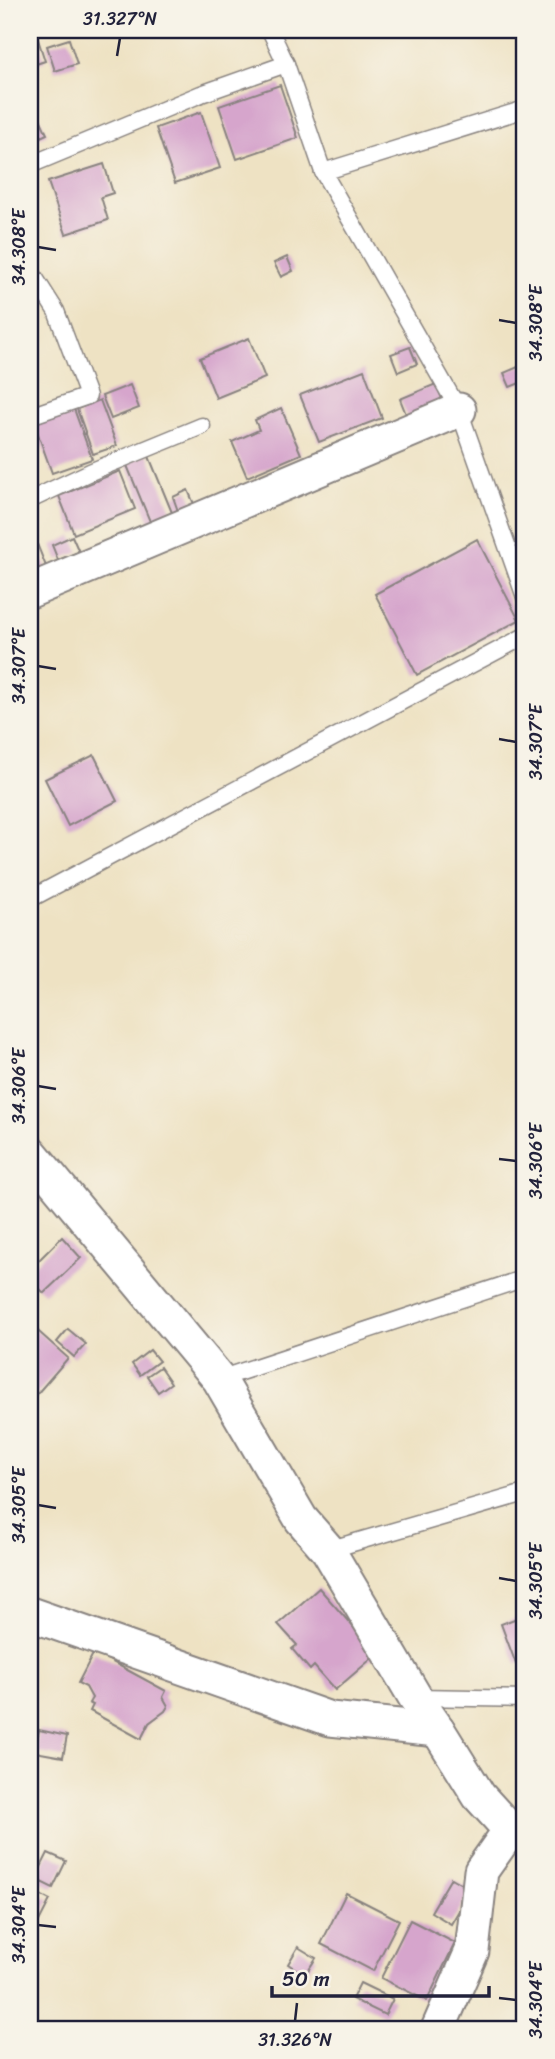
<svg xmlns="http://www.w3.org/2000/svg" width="555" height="2059" font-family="Sriracha,sans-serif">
<rect width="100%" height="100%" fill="#f7f3e8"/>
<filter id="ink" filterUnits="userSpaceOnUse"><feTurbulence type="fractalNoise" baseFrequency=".0143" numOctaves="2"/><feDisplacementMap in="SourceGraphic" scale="14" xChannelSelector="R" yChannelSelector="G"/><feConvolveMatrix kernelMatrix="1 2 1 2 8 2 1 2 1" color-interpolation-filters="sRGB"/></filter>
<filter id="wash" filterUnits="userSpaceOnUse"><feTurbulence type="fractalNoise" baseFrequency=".00686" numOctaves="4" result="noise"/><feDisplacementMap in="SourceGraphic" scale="28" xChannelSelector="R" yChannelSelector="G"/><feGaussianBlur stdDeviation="1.57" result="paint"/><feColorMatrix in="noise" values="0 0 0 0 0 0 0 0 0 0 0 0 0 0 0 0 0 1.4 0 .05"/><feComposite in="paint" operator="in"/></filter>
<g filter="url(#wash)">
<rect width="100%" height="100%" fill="#eee2c3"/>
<g id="blocks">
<!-- building -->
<g fill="#d6a5cc">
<path d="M30,30h5l10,31 -15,5z"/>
<path d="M69,39l8,25 -22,7 -8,-25z"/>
<path d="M280,85l18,53 -61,21 -18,-53z"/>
<path d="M201,112l19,56 -45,15 -19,-55z"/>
<path d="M38,114l9,20 -17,8v-25z"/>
<path d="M104,164l9,29 -12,4 7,23 -42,14 -18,-52z"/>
<path d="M287,257l6,14 -12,6 -7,-14z"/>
<path d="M249,338l16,40 -49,20 -16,-40z"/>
<path d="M410,347l7,17 -19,8 -7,-18z"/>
<path d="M525,364v17l-15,6 -6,-14z"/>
<path d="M364,370l18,48 -63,24 -19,-47z"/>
<path d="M436,384l8,20 -36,15 -8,-20z"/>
<path d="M130,385l9,23 -28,11 -9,-23z"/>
<path d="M100,400l17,46 -24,8 -16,-45z"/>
<path d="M281,408l20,46 -54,23 -15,-35 27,-12 -4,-10z"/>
<path d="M74,409l18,50 -40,14 -18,-50z"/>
<path d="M148,454l25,61 -22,9 -25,-61z"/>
<path d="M120,471l15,38 -61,25 -15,-38z"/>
<path d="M188,490l6,14 -16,7 -5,-14z"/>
<path d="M33,534l14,35 -17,7v-41z"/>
<path d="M72,536l7,16 -21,8 -6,-15z"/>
<path d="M477,539l42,81 -102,55 -42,-81z"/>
<path d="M94,755l23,46 -49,25 -23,-47z"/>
<path d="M62,1237l19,21 -37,35 -14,-14v-10z"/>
<path d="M30,1324l38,34 -38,44z"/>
<path d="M68,1329l18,15 -12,13 -17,-15z"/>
<path d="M150,1350l9,11 -19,14 -8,-11z"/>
<path d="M160,1367l11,16 -13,9 -11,-16z"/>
<path d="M319,1588l58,66 -42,36 -21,-24 -4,4 -18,-21 5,-4 -19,-21z"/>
<path d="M525,1615v45l-9,4 -15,-40z"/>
<path d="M94,1652l72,39 -3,6 5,9 -3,5 -16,12 -8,16 -51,-28 3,-6 -4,-2 3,-5 -6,-11 -8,-4z"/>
<path d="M39,1730l28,6 -4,21 -28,-5z"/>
<path d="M48,1853l18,8 -13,27 -18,-9z"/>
<path d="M451,1878l20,12 -20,34 -20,-12z"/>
<path d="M30,1890l20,10 -17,33 -3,-2z"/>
<path d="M346,1893l53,27 -26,51 -52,-27z"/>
<path d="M410,1920l45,23 -28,58 -46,-23z"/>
<path d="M298,1947l18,11 -11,17 -17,-11z"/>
<path d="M360,1983l33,16 -8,16 -33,-16z"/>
</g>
</g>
</g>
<g filter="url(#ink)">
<use href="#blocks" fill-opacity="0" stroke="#88827f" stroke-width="2"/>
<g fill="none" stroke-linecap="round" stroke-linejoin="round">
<!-- service casing -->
<g stroke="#88827f" stroke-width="19">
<g id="service">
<path d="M270,30l16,34 37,108 136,238 66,187"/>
<path d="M30,165l171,-71 85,-30"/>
<path d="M323,172l202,-63"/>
<path d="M30,270l26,41 32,85 -58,20"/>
<path d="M30,500l60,-28 112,-46"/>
<path d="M30,899l495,-263"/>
<path d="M219,1379l306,-101"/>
<path d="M328,1550l197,-57"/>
<path d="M415,1697l110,2"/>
</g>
</g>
<!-- minor casing -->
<g stroke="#88827f" stroke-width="37">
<g id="minor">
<path d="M30,591l429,-181"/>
<path d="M30,1152l189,227 82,140 27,31 87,147 23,33 41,66 31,34 -29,41 -9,80 -34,78"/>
<path d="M30,1614l300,105 108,11"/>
</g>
</g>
<!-- service -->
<use href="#service" stroke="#fff" stroke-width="16"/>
<!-- minor -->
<use href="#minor" stroke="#fff" stroke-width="33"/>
</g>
</g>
<!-- ticks -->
<path fill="none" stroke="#22223b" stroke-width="2.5" d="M117,56l3,-18M38,247l18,3M499,320l17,3M38,666l18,3M499,739l17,3M38,1086l18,3M499,1159l17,2M38,1505l18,3M499,1578l17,3M38,1925l18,2M499,1998l17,2M295,2021l2,-18"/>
<!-- margin -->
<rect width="555" height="2059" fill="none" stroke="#f7f3e8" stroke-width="77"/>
<!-- scale -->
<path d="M272 1986v10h217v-10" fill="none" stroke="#22223b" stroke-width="3.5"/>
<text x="282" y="1986" font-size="21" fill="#22223b" stroke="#f7f3e8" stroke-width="5" paint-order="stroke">50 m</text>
<rect x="38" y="38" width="478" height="1983" fill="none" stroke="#22223b" stroke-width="2.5"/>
<g font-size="18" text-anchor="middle" fill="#22223b">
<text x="120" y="25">31.327°N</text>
<text transform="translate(19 247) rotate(-90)" y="6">34.308°E</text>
<text transform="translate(536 323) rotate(-90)" y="6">34.308°E</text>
<text transform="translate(19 666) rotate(-90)" y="6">34.307°E</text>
<text transform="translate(536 742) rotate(-90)" y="6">34.307°E</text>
<text transform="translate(19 1086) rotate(-90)" y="6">34.306°E</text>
<text transform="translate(536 1161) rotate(-90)" y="6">34.306°E</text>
<text transform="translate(19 1505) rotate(-90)" y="6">34.305°E</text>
<text transform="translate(536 1581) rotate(-90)" y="6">34.305°E</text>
<text transform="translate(19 1925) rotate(-90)" y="6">34.304°E</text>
<text transform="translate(536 2000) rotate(-90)" y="6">34.304°E</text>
<text x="295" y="2046">31.326°N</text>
</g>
</svg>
